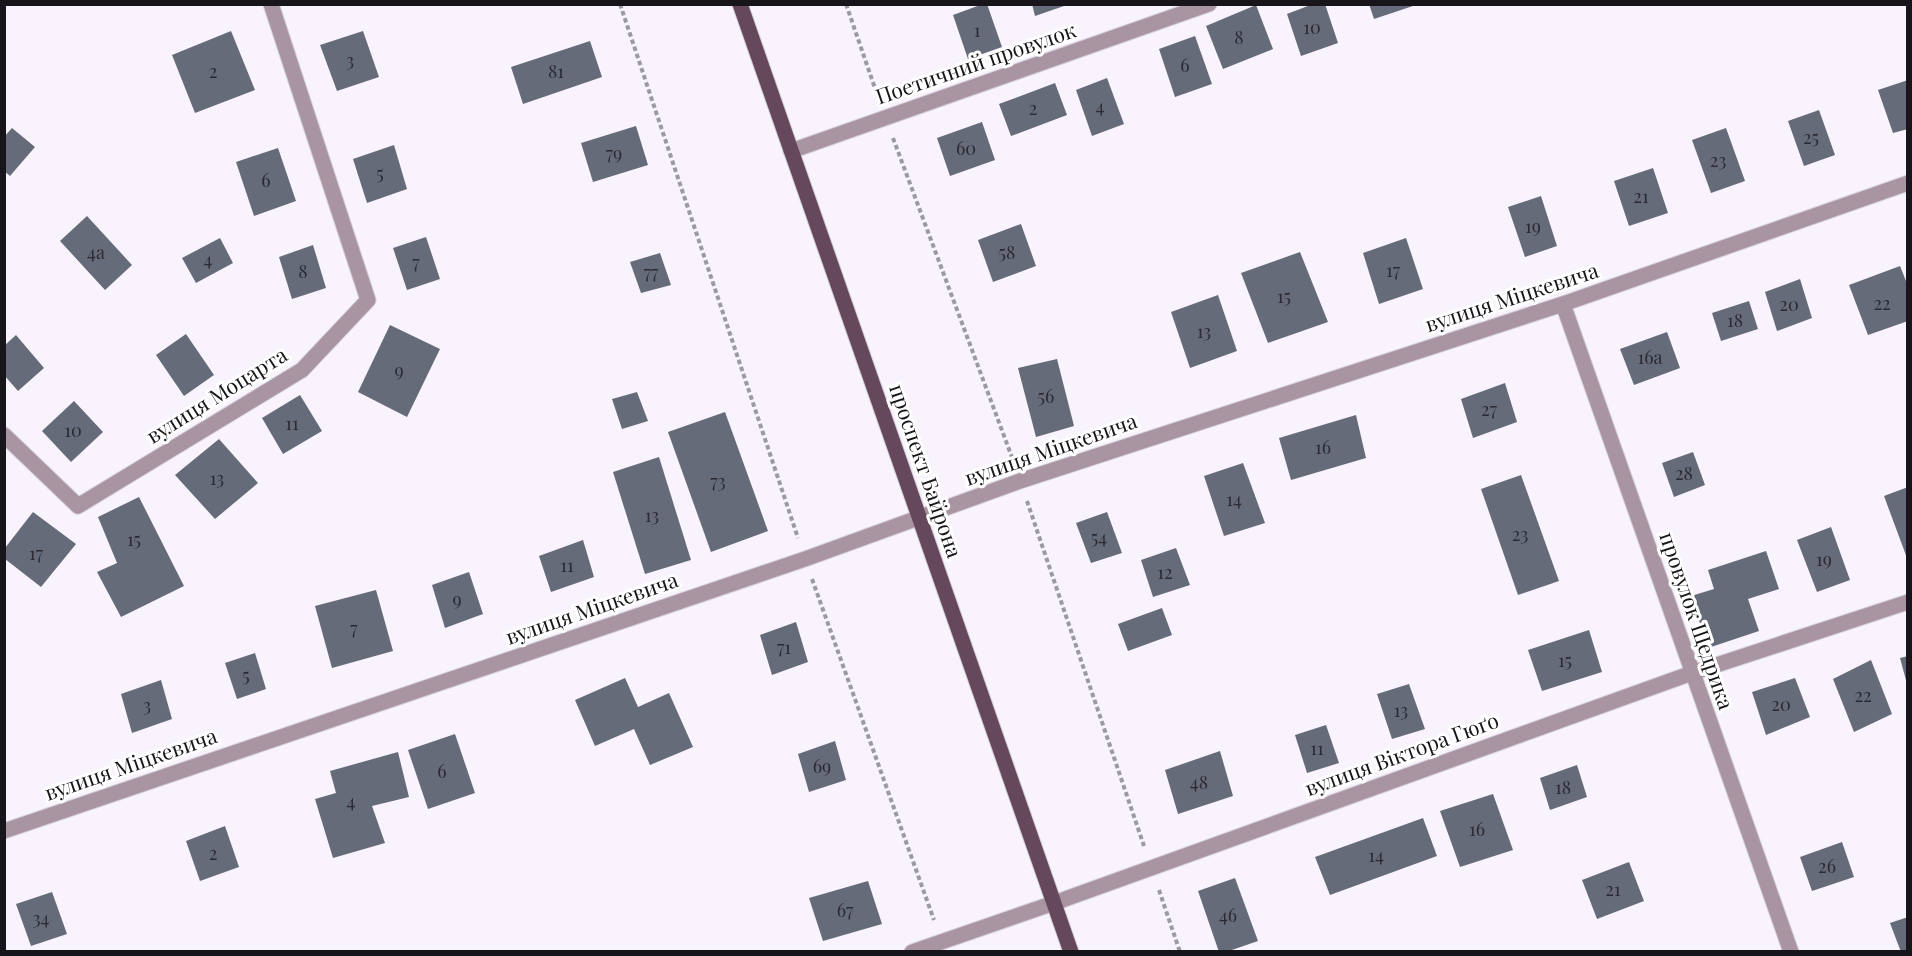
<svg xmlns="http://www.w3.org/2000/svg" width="1912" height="956" font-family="'Playfair Display',serif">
<rect width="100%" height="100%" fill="#f8f3fd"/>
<!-- building -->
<g fill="#666b79">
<path d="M983,4h4l15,43 -34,12 -15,-44z"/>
<path d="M1032,4h35v1l-32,11z"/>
<path d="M1313,4h12l13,39 -37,13 -14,-42z"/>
<path d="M1369,4h47v1l-42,14z"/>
<path d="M1256,5l17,44 -50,20 -17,-43z"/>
<path d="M231,31l24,59 -60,23 -23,-58z"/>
<path d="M363,31l16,46 -42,14 -17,-46z"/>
<path d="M1195,36l17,48 -37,13 -16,-48z"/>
<path d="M590,41l12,36 -79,27 -12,-37z"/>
<path d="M1107,78l17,46 -32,12 -16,-46z"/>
<path d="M1908,80v49l-15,4 -15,-43z"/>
<path d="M1055,83l12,32 -56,21 -12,-32z"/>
<path d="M1819,110l16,45 -31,11 -16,-45z"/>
<path d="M982,122l13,38 -45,16 -13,-38z"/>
<path d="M636,126l12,39 -55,17 -12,-39z"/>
<path d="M12,128l23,19 -25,29 -6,-5v-34z"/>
<path d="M1726,128l19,53 -34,12 -19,-53z"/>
<path d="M394,145l13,44 -40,14 -14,-44z"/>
<path d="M278,148l18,53 -42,15 -18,-54z"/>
<path d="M1653,168l15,45 -39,13 -15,-45z"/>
<path d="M1541,196l16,50 -32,11 -17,-50z"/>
<path d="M87,216l45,49 -27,25 -45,-49z"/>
<path d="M1021,224l15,42 -43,16 -15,-42z"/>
<path d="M426,237l14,42 -33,11 -14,-42z"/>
<path d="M220,238l13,25 -37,20 -14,-25z"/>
<path d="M1406,238l17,51 -44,15 -16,-51z"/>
<path d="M313,245l13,43 -34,11 -13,-42z"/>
<path d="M1300,252l28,70 -60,21 -27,-70z"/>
<path d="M660,253l11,32 -30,8 -11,-31z"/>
<path d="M1900,266l8,20v35l-40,14 -19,-50z"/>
<path d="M1800,279l12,39 -35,13 -12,-39z"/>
<path d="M1218,295l19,56 -47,17 -19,-56z"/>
<path d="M1749,301l9,28 -37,12 -9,-28z"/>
<path d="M390,325l50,24 -33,68 -49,-25z"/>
<path d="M1667,332l13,36 -46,17 -14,-36z"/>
<path d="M186,334l28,41 -30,21 -28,-41z"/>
<path d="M16,335l28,33 -26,23 -14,-16v-29z"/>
<path d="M1057,359l17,67 -38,11 -18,-69z"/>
<path d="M1505,383l12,39 -44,16 -12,-39z"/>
<path d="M637,392l11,29 -26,8 -10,-30z"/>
<path d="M300,395l22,36 -39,23 -21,-36z"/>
<path d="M74,401l29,31 -32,30 -29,-31z"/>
<path d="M725,412l43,119 -57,21 -43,-120z"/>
<path d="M1356,415l10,43 -75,22 -12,-42z"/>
<path d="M219,439l39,44 -43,36 -40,-44z"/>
<path d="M1693,452l12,33 -31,12 -12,-34z"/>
<path d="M659,457l32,103 -46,14 -32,-102z"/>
<path d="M1243,463l22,60 -41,13 -20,-60z"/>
<path d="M1521,475l38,106 -41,14 -37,-106z"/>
<path d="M1908,487v71h-1l-23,-62z"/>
<path d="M139,497l45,89 -63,31 -24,-45 20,-9 -19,-46z"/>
<path d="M33,512l43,32 -35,43 -36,-28v-11z"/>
<path d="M1107,512l15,41 -31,10 -15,-40z"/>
<path d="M1831,527l19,53 -33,12 -20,-52z"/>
<path d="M583,540l11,37 -43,15 -12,-36z"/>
<path d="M1176,548l14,37 -37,12 -12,-37z"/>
<path d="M1766,551l13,38 -31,10 11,32 -51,17 -17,-52 23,-7 -6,-19z"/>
<path d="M469,572l14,42 -38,14 -13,-43z"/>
<path d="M376,590l17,61 -61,17 -17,-62z"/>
<path d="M1162,608l10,27 -44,16 -10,-27z"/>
<path d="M796,622l12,40 -36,13 -12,-40z"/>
<path d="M1589,630l13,42 -60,19 -14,-41z"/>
<path d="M255,653l11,36 -29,10 -12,-36z"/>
<path d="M1908,656v28h-1l-7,-26z"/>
<path d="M1871,660l21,54 -38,18 -21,-53z"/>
<path d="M625,678l13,29 31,-14 24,54 -43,18 -16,-36 -39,17 -20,-46z"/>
<path d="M1795,678l15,39 -44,18 -14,-43z"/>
<path d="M161,680l11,39 -40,14 -11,-39z"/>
<path d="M1409,684l16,45 -33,10 -15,-45z"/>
<path d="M1326,725l13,38 -32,10 -12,-38z"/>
<path d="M455,734l20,59 -47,16 -20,-59z"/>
<path d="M835,741l11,39 -37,12 -11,-38z"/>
<path d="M1220,751l13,45 -55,18 -13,-44z"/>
<path d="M398,752l11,45 -37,9 13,37 -52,15 -18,-59 21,-6 -6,-22z"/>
<path d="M1577,765l10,32 -37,13 -10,-32z"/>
<path d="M1493,794l20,56 -53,17 -20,-56z"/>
<path d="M1423,818l14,38 -107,39 -15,-38z"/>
<path d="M225,826l14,41 -39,14 -14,-40z"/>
<path d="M1842,842l12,35 -42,14 -12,-34z"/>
<path d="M1629,862l15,39 -47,18 -15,-39z"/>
<path d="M1235,878l23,63 -32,11h-7l-21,-61z"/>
<path d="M868,881l14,43 -59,17 -14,-43z"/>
<path d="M52,892l15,42 -36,12 -15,-42z"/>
<path d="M1908,917v35h-7l-11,-29z"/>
</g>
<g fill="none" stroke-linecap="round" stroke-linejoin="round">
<!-- street casing -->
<g stroke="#d4cfd9" stroke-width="17">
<g id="street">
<path d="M791,151l418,-147"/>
<path d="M1563,304l228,648"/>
<path d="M4,435l74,71 224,-136 66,-70 -97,-296"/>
<path d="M4,831l801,-272 215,-78 543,-177 345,-121"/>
<path d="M912,952l142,-49 638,-230 216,-71"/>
</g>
</g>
<!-- primary casing -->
<g stroke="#d4cfd9" stroke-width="17">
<path id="primary" d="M740,4l331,948"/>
</g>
<!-- path -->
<g stroke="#9d99a1" stroke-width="4" stroke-dasharray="4.5 3" stroke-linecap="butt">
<path d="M620,4l178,534"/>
<path d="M846,4l32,93"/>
<path d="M893,138l120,322"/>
<path d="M1027,501l117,345"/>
<path d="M812,579l122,341"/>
<path d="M1159,890l21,62"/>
</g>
<!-- street -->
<use href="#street" stroke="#a895a1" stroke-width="15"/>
<!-- primary -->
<use href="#primary" stroke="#66485c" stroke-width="15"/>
</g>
<g text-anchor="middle" stroke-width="6" stroke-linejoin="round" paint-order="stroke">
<!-- number labels -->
<g font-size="18" fill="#2b2a32">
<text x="1312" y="34">10</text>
<text x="977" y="37">1</text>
<text x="1239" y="44">8</text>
<text x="350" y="67">3</text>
<text x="1185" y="72">6</text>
<text x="213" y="78">2</text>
<text x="556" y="78">81</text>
<text x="1100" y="113">4</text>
<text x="1033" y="115">2</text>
<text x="1811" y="144">25</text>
<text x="966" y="155">60</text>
<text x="614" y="160">79</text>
<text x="1718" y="167">23</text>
<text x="380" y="180">5</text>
<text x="266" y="187">6</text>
<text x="1641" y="203">21</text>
<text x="1533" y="233">19</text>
<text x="96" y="259">4а</text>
<text x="1007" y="259">58</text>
<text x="208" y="266">4</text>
<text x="416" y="269">7</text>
<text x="1393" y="277">17</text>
<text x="303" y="278">8</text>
<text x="651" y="279">77</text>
<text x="1284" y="303">15</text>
<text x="1882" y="310">22</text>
<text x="1789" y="311">20</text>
<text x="1735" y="327">18</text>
<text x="1204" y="338">13</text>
<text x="1650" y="364">16а</text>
<text x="399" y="377">9</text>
<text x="1046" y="403">56</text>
<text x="1489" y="416">27</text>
<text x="292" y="430">11</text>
<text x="73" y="437">10</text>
<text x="1323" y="454">16</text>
<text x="1684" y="480">28</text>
<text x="217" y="485">13</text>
<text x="718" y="488">73</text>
<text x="1234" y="506">14</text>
<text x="652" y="522">13</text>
<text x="1520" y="541">23</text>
<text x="1099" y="544">54</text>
<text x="134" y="546">15</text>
<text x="36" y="560">17</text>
<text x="1824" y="566">19</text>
<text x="567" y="572">11</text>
<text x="1165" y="579">12</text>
<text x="457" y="606">9</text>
<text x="354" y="635">7</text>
<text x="784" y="654">71</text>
<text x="1565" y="667">15</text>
<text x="246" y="682">5</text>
<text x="1863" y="702">22</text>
<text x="1781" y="711">20</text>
<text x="147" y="712">3</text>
<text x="1401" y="717">13</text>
<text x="1317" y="755">11</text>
<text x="822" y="773">69</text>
<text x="442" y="778">6</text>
<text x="1199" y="789">48</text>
<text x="1563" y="794">18</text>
<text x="351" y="808">4</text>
<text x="1477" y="836">16</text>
<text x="213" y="860">2</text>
<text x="1376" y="862">14</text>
<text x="1827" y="873">26</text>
<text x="1613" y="896">21</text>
<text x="845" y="917">67</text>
<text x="1228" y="922">46</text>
<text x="41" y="925">34</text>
</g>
<!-- street labels -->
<g font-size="21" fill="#17151a" stroke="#fff">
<text transform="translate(976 64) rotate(-19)" y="7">Поетичний провулок</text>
<text transform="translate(1512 298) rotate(-18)" y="7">вулиця Міцкевича</text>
<text transform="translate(217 396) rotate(-32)" y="7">вулиця Моцарта</text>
<text transform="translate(1051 450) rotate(-19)" y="7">вулиця Міцкевича</text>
<text transform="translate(925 471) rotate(71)" y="7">проспект Байрона</text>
<text transform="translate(592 609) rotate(-19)" y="7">вулиця Міцкевича</text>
<text transform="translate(1696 621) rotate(71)" y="7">провулок Щедрика</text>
<text transform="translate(1402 755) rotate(-20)" y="7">вулиця Віктора Гюґо</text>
<text transform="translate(131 765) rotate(-19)" y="7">вулиця Міцкевича</text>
</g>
</g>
<!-- border -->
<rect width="1912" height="956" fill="none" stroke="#17151a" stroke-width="12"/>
</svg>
